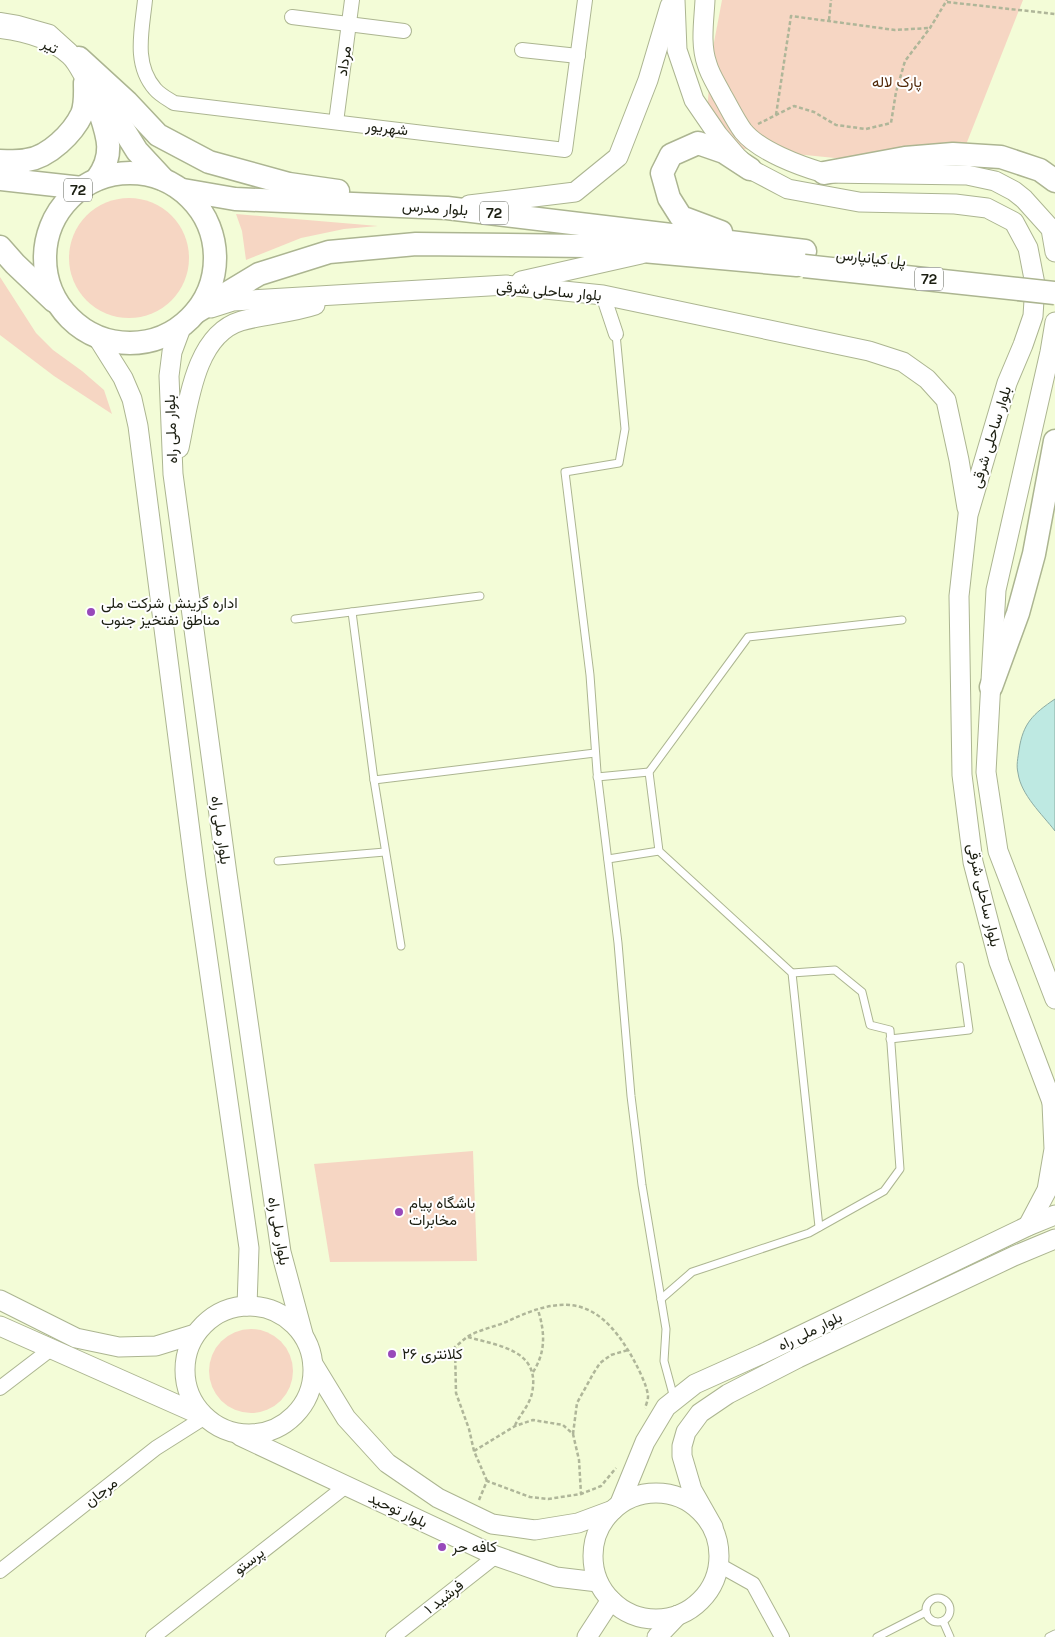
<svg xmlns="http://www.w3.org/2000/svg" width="1055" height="1637" font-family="'Space Grotesk',Vazirmatn,sans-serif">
<rect width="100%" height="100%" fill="#f3fcd7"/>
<!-- green -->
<g fill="#f6d6c3">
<path d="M722,0h301l-67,170 -252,-25 8,-92z"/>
<circle cx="129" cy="258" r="60"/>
<path d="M236,214l142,12 -34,3 -43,9 -55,22 -4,-29z"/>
<path d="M0,277l36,56 17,17 29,21 22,19 8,24 -58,-38 -54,-41z"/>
<path d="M473,1151l4,110 -147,1 -16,-98z"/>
<circle cx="251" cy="1371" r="42"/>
</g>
<!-- water -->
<path fill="#bee9e2" stroke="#8daca3" d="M1055,699v132c-13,-17 -34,-36 -37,-58 -2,-8 0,-15 1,-23 4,-27 14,-36 36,-51z"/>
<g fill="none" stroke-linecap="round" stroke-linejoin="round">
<!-- service casing -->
<g stroke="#acb591" stroke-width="9">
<g id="service">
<path d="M616,334l9,95 -6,34 -54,9 25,203 7,97 21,171 13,153 11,89 24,144 -2,32 10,37"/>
<path d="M352,612l22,168 27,166"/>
<path d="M295,619l185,-23"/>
<path d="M597,777l52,-5"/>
<path d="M374,780l221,-27"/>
<path d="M608,859l51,-8"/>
<path d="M278,861l107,-9"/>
<path d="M890,1039l79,-9 -9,-64"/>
<path d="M819,1227l-27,-254 -133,-122 -10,-79 99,-135 154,-17"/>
<path d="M661,1299l31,-27 117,-39 75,-42 16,-22 -10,-139 -20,-5 -8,-33 -27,-22 -43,3"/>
<circle cx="938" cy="1610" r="12"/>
<path d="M943,1621l7,16"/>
<path d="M877,1637l49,-25"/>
<path d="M1049,1637l6,-3"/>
</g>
</g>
<!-- minor casing -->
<g stroke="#acb591" stroke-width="16">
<g id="minor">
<path d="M145,0c-3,30 -12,64 10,89 5,6 13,10 19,14l391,47 20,-150"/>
<path d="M292,17l112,14"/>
<path d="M0,20l18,3 32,9 21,19"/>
<path d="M0,31c24,3 49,9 68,26 7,6 12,18 17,26"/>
<path d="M522,50l56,6"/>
<path d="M336,122l16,-122"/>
<path d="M603,295l13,39"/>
<path d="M0,1388l51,-39"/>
<path d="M719,1565l34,19 29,53"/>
<path d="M0,1571l156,-123 49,-31"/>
<path d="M153,1637l193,-151"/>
<path d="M393,1637l103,-81"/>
</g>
</g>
<!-- secondary casing -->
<g stroke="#acb591" stroke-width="21">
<g id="secondary">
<path d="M675,0l2,50 17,50 24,35 19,22 13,12 38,20 71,13 96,2 32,4 27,14 14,26 7,36 -2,32 -10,29 -16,38 -39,132 -9,81 3,179 11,87 26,100 56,148"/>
<path d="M705,0c-1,21 -5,44 2,64 3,11 10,21 15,31 7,12 13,25 21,36 16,20 57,35 81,42l143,2 28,6 19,10 10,8 27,30 4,23"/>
<path d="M469,205l106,-13 43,-35 30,-77 22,-74"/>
<path d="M521,281l120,-27"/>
<path d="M211,308l22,-7 273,-16 97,10 266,56 34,11 24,17 19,21 13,60 8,48"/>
<path d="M1055,322l-5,30 -54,238 -10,182 12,79 57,148"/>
<path d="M182,325l-10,27 -3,24 4,98 54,400 54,378 22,82"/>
<path d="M96,335l27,43 9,21 6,27 58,452 53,370 -2,58"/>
<path d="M179,448c9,-41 15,-113 62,-127 24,-7 50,-8 74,-16"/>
<path d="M1028,1226l19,-36 7,-41 -2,-46"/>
<path d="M0,1300l76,38 43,9 37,-1 39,-12"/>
<circle cx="249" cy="1370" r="64"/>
<path d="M0,1326l205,91"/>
<path d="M313,1364l33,54 41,45 51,35 54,26 43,6 43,-7 35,-13"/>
<path d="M240,1436l256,120 60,21 42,5"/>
<circle cx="656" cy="1556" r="63"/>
<path d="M620,1503l25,-61 21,-35 29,-23 67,-30 266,-128 27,-11"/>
<path d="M713,1527l-21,-37 -10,-34v-10l4,-14 14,-19 28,-19 70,-36 216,-102 41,-17"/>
<path d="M587,1637l24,-37"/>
<path d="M657,1637l21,-22"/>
</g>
</g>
<!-- trunk casing -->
<g stroke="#acb591" stroke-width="25">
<g id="trunk">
<path d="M79,58l48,44 31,33 51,27 80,22 49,7"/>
<path d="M94,82l43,69 26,28"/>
<path d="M97,103c9,29 20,49 0,76"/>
<path d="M0,161c9,0 19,1 27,-1 22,-3 46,-27 55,-46 4,-10 3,-21 3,-31"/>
<path d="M824,173l81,-15 48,-4 48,3 39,13 15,11"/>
<circle cx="130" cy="258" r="85"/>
<path d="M0,179l82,9"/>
<path d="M183,190l52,9 212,9 358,43"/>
<path d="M721,232l-40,-15 -12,-19 -7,-25 9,-18 27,-12 26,9 26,17"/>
<path d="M0,247l15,17 39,37"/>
<path d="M196,312l63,-38 70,-22 87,-8 171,2 210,19"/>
<path d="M991,687l27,-74 16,-59 21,-113"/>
</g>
</g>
<!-- path -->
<g stroke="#afb699" stroke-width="2.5" stroke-dasharray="4 2.5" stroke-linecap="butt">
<path d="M947,2l108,12"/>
<path d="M829,20l2,-20"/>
<path d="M776,115l15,-99 104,14 35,-2"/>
<path d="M758,124l36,-18 20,6 22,13 30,4 25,-6 5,-31 9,-31 25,-33 17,-28"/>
<path d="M468,1337c31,9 73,13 64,56 -2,11 -12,22 -17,32"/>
<path d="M533,1372c13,-20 12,-40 5,-62"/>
<path d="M573,1434l4,-31 16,-29 7,-11 11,-8 17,-5"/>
<path d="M474,1451l41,-25 18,-6 30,5 10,9 6,26 2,34"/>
<path d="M487,1481l-13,-30 -5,-22 -13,-36 -1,-46c4,-3 8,-7 12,-10 11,-7 27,-10 39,-15 58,-28 91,-25 125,33 5,9 17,31 17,42 0,3 -2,8 -3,11"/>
<path d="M479,1500l8,-19 43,16 18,2 33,-5 20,-8 15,-18"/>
</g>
<!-- service -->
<use href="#service" stroke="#fff" stroke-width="7"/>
<!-- minor -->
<use href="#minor" stroke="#fff" stroke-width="14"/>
<!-- secondary -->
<use href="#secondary" stroke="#fff" stroke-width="19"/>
<!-- trunk -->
<use href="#trunk" stroke="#fff" stroke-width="22"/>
<!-- trunk-bridge casing -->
<g stroke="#acb591" stroke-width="25" stroke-linecap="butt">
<path id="trunk-bridge" d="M804,266l251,27"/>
</g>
<!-- trunk-bridge -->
<use href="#trunk-bridge" stroke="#fff" stroke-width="22"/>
</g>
<!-- markers -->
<g fill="#9849ba" stroke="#fff" stroke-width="2">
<circle cx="91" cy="612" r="5"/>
<circle cx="399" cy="1212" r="5"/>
<circle cx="392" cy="1354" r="5"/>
<circle cx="442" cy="1547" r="5"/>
</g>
<g text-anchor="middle" stroke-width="4" stroke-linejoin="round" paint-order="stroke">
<!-- shield labels -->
<g fill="#fff" stroke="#5f6258" stroke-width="1">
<rect x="64" y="178.5" width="28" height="23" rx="4"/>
<rect x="480" y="201.5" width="28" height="23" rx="4"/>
<rect x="915" y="267.5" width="28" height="23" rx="4"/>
</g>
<g font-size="14" font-weight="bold" fill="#1b1e11">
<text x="78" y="195">72</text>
<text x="494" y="218">72</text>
<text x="929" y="284">72</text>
</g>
<!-- street labels -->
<g font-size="15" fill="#1b1e11" stroke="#fff">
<text transform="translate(50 46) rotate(29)" y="5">تیر</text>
<text transform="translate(344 61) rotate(-82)" y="5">مرداد</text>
<text transform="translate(387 128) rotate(7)" y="5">شهریور</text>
<text transform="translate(435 208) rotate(4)" y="5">بلوار مدرس</text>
<text transform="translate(871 258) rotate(6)" y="5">پل کیانپارس</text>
<text transform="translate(549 291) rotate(5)" y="5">بلوار ساحلی شرقی</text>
<text transform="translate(171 429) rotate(-92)" y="5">بلوار ملی راه</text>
<text transform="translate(991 437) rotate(-73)" y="5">بلوار ساحلی شرقی</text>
<text transform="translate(221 830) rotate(82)" y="5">بلوار ملی راه</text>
<text transform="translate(984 895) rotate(77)" y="5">بلوار ساحلی شرقی</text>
<text transform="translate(279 1231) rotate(80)" y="5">بلوار ملی راه</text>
<text transform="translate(810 1331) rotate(-26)" y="5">بلوار ملی راه</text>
<text transform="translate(101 1492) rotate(-38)" y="5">مرجان</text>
<text transform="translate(398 1510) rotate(25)" y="5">بلوار توحید</text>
<text transform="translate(249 1561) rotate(-38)" y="5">پرستو</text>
<text transform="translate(444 1597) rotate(-38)" y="5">فرشید ۱</text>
</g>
<!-- park labels -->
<g font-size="15" fill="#502707" stroke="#fff">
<text x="897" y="87">پارک لاله</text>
</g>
<!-- poi labels -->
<g font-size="15" fill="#1b1e11" stroke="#fff" text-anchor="start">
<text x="101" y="608">اداره گزینش شرکت ملی<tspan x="101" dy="17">مناطق نفتخیز جنوب</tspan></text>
<text x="409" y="1208">باشگاه پیام<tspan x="409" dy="17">مخابرات</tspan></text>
<text x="402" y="1359">کلانتری ۲۶</text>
<text x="452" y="1552">کافه حر</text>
</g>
</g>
</svg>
